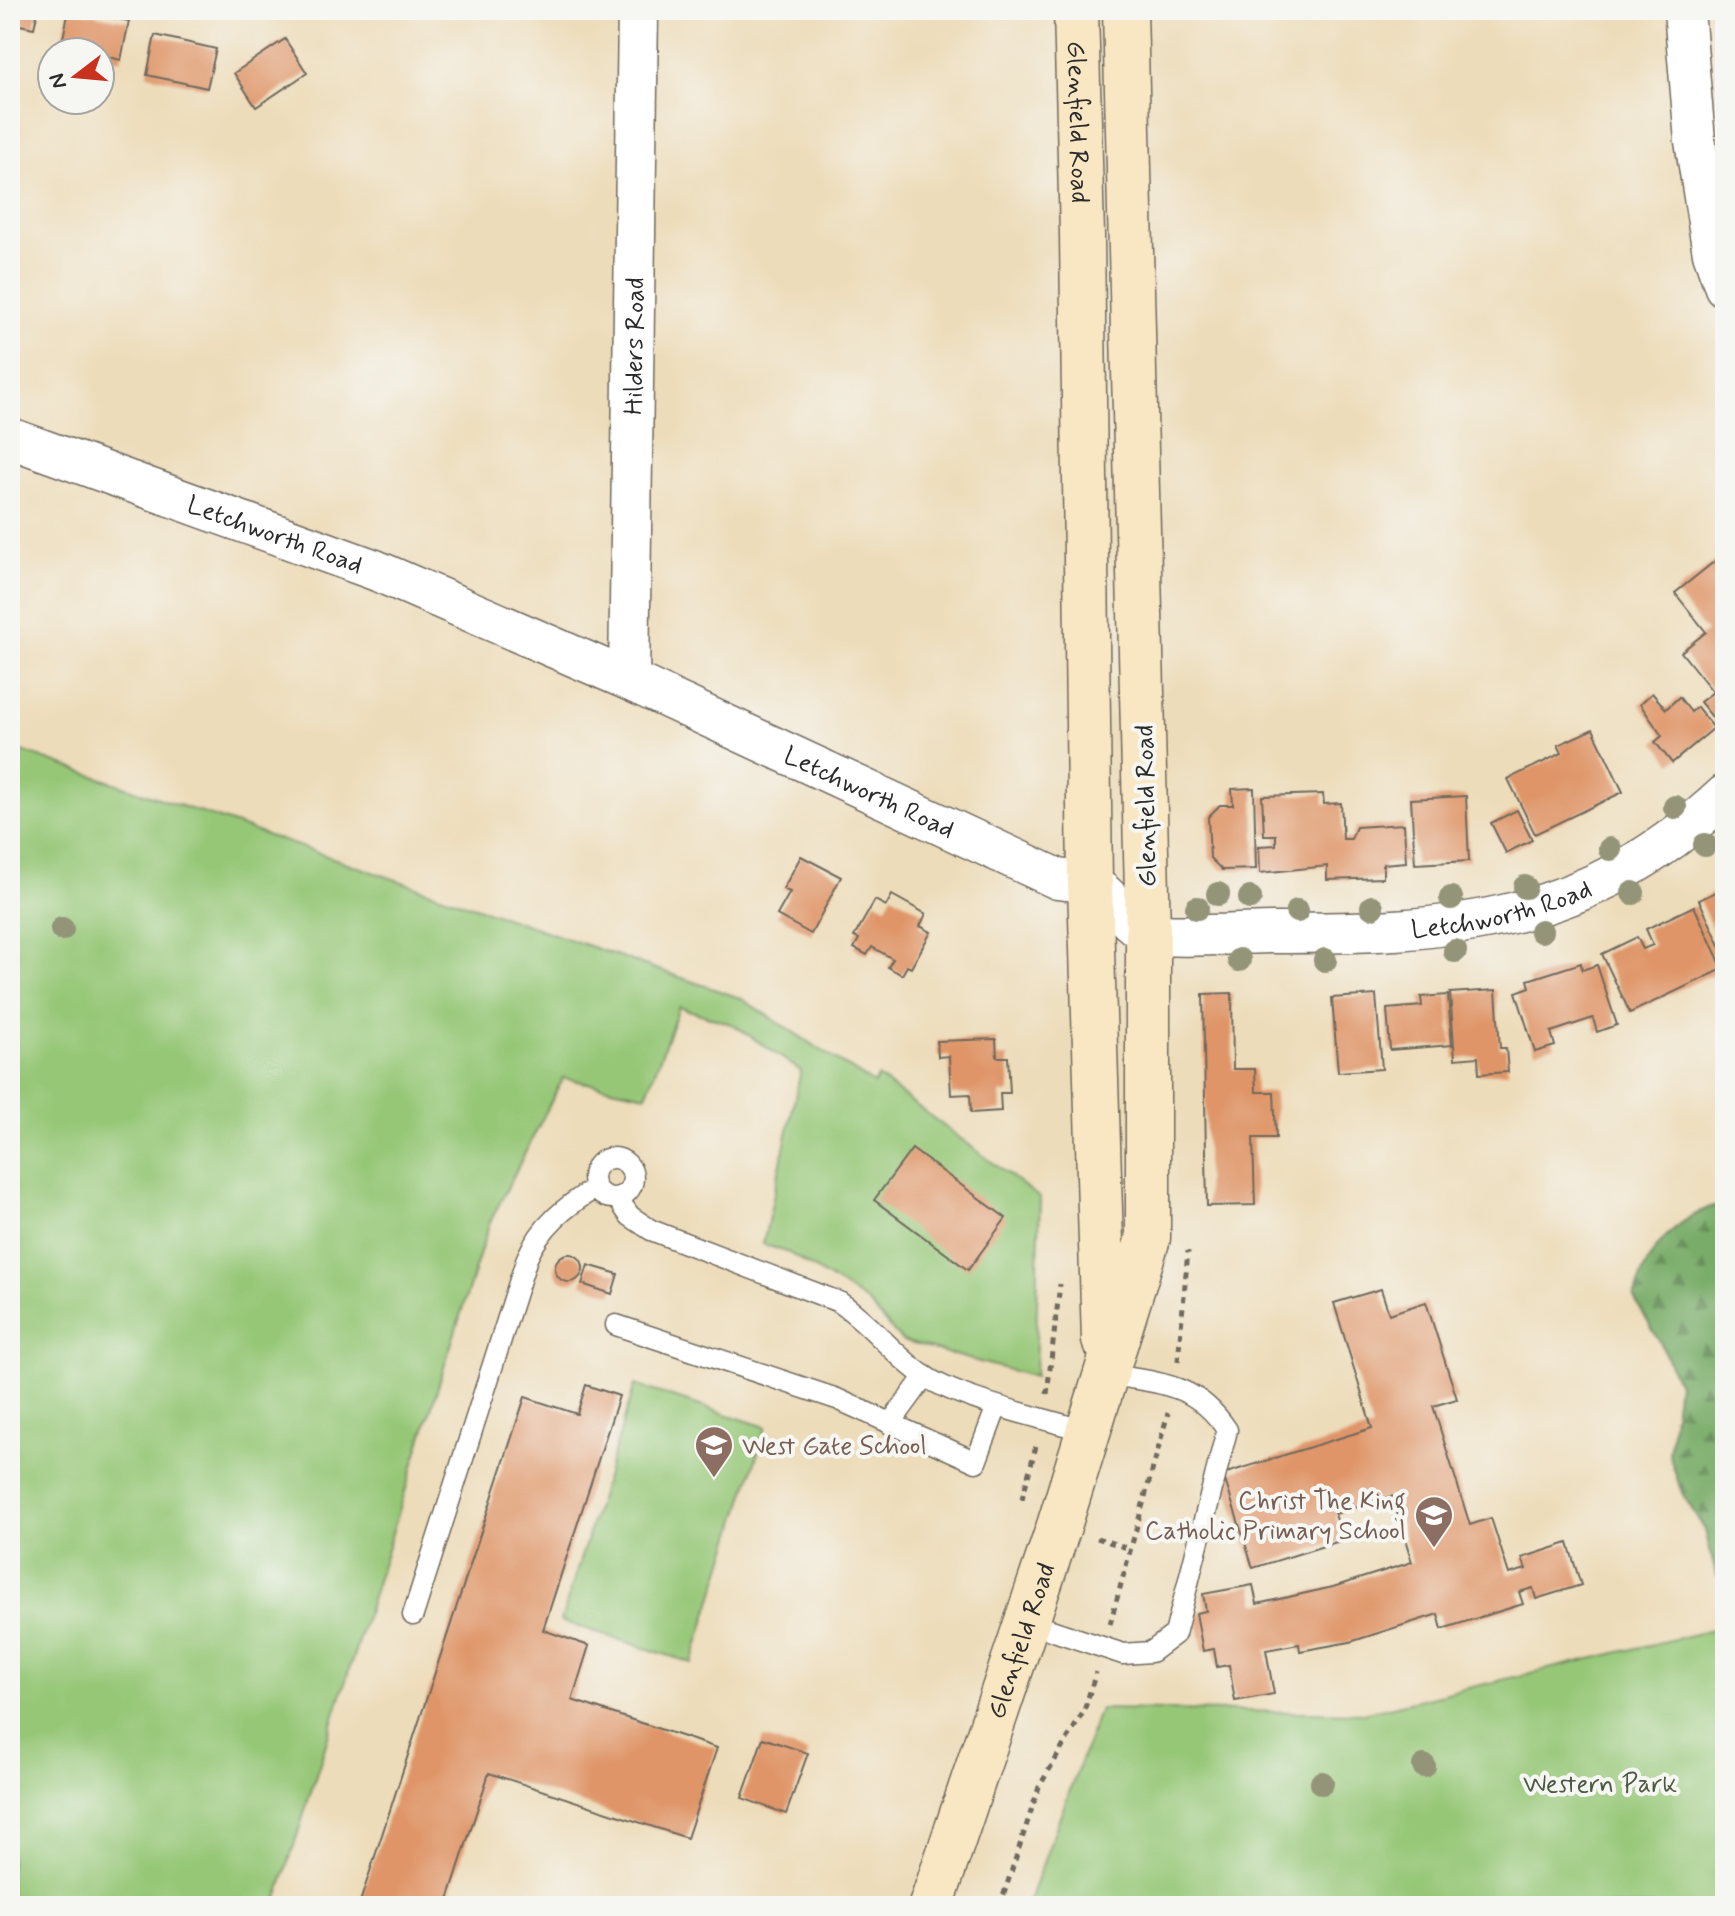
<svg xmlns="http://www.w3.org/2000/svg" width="1735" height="1916" font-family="Mynerve,sans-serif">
<defs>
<pattern id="forest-firs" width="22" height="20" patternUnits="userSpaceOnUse" patternTransform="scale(2)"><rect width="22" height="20" fill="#78ac68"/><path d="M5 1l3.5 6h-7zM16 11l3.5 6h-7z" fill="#638c56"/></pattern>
</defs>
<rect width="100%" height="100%" fill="#f6f6f2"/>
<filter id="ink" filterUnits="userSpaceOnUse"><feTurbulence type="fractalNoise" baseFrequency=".0125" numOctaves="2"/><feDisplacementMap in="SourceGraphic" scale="16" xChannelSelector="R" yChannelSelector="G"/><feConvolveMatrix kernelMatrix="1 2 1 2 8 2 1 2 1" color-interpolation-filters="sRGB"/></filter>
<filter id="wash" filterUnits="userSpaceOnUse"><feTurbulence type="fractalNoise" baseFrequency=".006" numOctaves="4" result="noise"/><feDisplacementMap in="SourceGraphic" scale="32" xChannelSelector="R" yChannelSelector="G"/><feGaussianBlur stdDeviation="1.8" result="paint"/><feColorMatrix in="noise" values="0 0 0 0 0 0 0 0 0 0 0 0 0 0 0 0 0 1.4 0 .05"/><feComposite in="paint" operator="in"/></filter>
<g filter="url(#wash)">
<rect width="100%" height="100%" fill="#eddcb9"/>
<!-- green -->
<g fill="#96c777" stroke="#607951" stroke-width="2">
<path d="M10,747l730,251 134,86 4,-7 162,121 -5,179 -133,-36 -35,-39 -78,-49 -26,-9 38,-173 -67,-46 -55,-18 -33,88 -83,-17 -74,146 -214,682h-265z"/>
<path d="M635,1385l131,42 -74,236 -131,-42z"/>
<path d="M1725,1627v279h-698l73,-197 263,4z"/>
</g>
<!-- forest -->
<path fill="url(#forest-firs)" stroke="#526c4a" stroke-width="2" d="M1713,1206l12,4v369l-9,-4 -11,-45 -23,-37 -13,-39 9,-70 -17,-40 -27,-46c12,-46 35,-74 79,-92z"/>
<g id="blocks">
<!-- building -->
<g fill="#df9568">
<path d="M10,10h28l-4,18 -24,-5z"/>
<path d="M69,10l60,11 -8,39 -21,-5v-3l-39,-5z"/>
<path d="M155,35l61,14 -9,39 -60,-13z"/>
<path d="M285,39l22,34 -51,34 -22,-34z"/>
<path d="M1720,557l5,6v126l-9,7 9,11v9l-8,7 -17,-21 13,-10 -32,-40 25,-20 -31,-39z"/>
<path d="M1652,693l14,16 13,-12 12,15 6,-5 17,21 -42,35 -17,-21 7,-6 -22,-32z"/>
<path d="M1593,729l30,63 -88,42 -27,-55 54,-26 -4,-8z"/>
<path d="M1254,788l2,81 -34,1 -12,-12 -2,-41 12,-12h13l-1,-16z"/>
<path d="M1323,794l1,10 17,-1 2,36h8l5,-12 48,-3 2,38 -23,2v14l-56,2v-14l-67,7 -1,-27 17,-1v-10h-12l-2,-39z"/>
<path d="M1466,796l3,65 -54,3 -4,-65z"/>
<path d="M1517,810l15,30 -26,13 -15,-30z"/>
<path d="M801,856l40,21 -30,57 -34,-19 13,-23 -7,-3z"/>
<path d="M1722,889l3,8v59l-26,-56z"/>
<path d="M892,895l34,19 -6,12 11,6 -20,36 -4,-2 -5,9 -14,-8 5,-8 -21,-12 -5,8 -13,-7 5,-9 -5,-2 21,-37 11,6z"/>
<path d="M1694,906l29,63 -93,44 -28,-59 35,-17 6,12 10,-4 -7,-16z"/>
<path d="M1581,963l1,7 15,-5 20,60 -20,7 -4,-14 -42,14 4,14 -20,6 -19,-60 14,-5 -2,-7z"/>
<path d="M1496,990l4,58h6l2,24 -29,2 -1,-17 -23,2 -5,-66z"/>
<path d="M1232,993l1,76h22l1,23h18l2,46h-23l2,67 -48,1 -4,-212z"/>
<path d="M1376,995l6,74 -44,3 -6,-74z"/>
<path d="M1448,995l4,50 -62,5 -3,-41 35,-3 -1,-9z"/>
<path d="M996,1039l1,18h11l2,36h-10l1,18 -30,2 -1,-19 -19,1 -2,-39 -11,1 -1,-16z"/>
<path d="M912,1149l94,69 -38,52 -94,-70z"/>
<circle cx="569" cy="1268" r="14"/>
<path d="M588,1265l30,9 -6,20 -30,-10z"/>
<path d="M1381,1289l8,25 37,-12 31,97 -24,7 37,119 21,-7 18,56 17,-5 -4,-11 46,-15 13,42 -45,14 -3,-11 -14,4 4,12 -81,25 -4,-15 -88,28 -50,9 -1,-7 -33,6 8,44 -39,7 -6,-36 -12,2 -3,-18 -11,2 -7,-38 10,-2 -3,-17 50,-9 4,19 76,-17 79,-25 -20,-66 -57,18 8,26 -90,28 -30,-94 149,-46 -38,-125z"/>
<path d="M586,1385l33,11 -76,234 46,16 -17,54 145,48 -30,90 -198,-65 -43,133h-73l-13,-4 165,-505 52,17z"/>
<path d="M763,1738l45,15 -22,61 -44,-16z"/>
</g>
</g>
</g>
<g filter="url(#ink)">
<use href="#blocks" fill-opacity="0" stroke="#6f695d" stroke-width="2"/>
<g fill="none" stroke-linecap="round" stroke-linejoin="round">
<!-- lane casing -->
<g stroke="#6f695d" stroke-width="23">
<g id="lane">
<circle cx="613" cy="1178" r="20"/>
<path d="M617,1198l13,18 21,14 188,72c31,20 53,52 84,73 38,26 119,42 165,57"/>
<path d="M616,1325l221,74 139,63 21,-56"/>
<path d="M890,1424l35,-48"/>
<path d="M413,1615l114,-357c14,-32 39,-52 68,-70"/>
<path d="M1027,1622l96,32 28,-2 24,-18 52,-204c-31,-48 -70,-47 -121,-56"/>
</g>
</g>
<!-- street casing -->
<g stroke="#6f695d" stroke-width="43">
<g id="street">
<path d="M1684,10l11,131 18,112 12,34"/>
<path id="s1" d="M10,438l365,132 254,110 429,199c10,1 21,2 30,5 23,8 38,42 61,49 22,6 95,0 121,0 182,0 315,-8 455,-138"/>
<path id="s2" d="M629,680l9,-670"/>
</g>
</g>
<!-- secondary casing -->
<g stroke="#6f695d" stroke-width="47">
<g id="secondary">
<path id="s3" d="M1076,10l6,224 8,650 14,456"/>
<path id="s4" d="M931,1906l128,-380 89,-288v-305l-23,-923"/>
</g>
</g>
<!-- path -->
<g stroke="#6f695d" stroke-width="5" stroke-dasharray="6 6" stroke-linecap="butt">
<path d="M1178,1361l10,-110"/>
<path d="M1047,1394l13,-110"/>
<path d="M1022,1499l14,-53"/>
<path d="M1097,1538l33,11"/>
<path d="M1110,1624l58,-211"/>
<path d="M1000,1906l39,-119 45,-76 12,-39"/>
</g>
<!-- lane -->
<use href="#lane" stroke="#fff" stroke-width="20"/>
<!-- street -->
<use href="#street" stroke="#fff" stroke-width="40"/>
<!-- secondary -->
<use href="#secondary" stroke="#f9e7c3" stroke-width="44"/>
</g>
<!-- trees -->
<g fill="#949478">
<circle cx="1675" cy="807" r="12"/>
<circle cx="1705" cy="845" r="12"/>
<circle cx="1610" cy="849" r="12"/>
<circle cx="1525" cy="887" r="12"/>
<circle cx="1633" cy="893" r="12"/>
<circle cx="1218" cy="894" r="12"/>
<circle cx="1250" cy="898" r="12"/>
<circle cx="1451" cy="898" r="12"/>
<circle cx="1372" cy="907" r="12"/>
<circle cx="1197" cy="908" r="12"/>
<circle cx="1297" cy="911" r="12"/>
<circle cx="62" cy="929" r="12"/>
<circle cx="1541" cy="931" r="12"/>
<circle cx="1455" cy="951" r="12"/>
<circle cx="1239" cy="960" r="12"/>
<circle cx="1325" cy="960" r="12"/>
<circle cx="1424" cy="1766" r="12"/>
<circle cx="1322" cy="1783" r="12"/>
</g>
</g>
<!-- icons -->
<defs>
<g id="school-pin" transform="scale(2)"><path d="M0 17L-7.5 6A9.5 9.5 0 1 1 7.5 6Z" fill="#8d6e63" stroke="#f6f6f2"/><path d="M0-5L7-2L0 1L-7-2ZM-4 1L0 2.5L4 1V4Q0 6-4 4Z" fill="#fff"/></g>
</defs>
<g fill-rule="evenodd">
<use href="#school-pin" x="714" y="1445"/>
<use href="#school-pin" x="1434" y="1515"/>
</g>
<g text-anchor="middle" stroke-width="8" stroke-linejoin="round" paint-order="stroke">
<!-- street labels -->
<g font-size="26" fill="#2b2b2b" stroke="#f6f6f2">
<text dy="9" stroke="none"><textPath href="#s3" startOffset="112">Glenfield Road</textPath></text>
<text dy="9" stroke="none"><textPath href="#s2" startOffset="334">Hilders Road</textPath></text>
<text dy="9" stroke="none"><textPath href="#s1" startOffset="282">Letchworth Road</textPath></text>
<text dy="9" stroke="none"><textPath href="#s1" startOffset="930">Letchworth Road</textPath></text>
<text transform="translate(1145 806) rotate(-91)" y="9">Glenfield Road</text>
<text dy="9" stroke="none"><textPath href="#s1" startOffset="1602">Letchworth Road</textPath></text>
<text dy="9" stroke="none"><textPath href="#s4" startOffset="280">Glenfield Road</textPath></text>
</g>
<!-- education labels -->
<g font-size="26" fill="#785e54" stroke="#f6f6f2" text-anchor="start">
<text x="742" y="1454">West Gate School</text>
<text x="1406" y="1509" text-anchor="end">Christ The King<tspan x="1406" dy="30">Catholic Primary School</tspan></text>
</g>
<!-- park labels -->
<g font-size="26" fill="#4b5a42" stroke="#f6f6f2">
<text x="1600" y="1792">Western Park</text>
</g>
</g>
<!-- margin -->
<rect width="1735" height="1916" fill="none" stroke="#f6f6f2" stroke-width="40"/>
<!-- north arrow -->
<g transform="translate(76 76) rotate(254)"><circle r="38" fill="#f6f6f2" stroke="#a5a5a2" stroke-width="2"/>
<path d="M0-6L14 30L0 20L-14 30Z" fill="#c8321e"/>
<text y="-12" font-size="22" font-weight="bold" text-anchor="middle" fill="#2b2b2b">N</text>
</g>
</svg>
